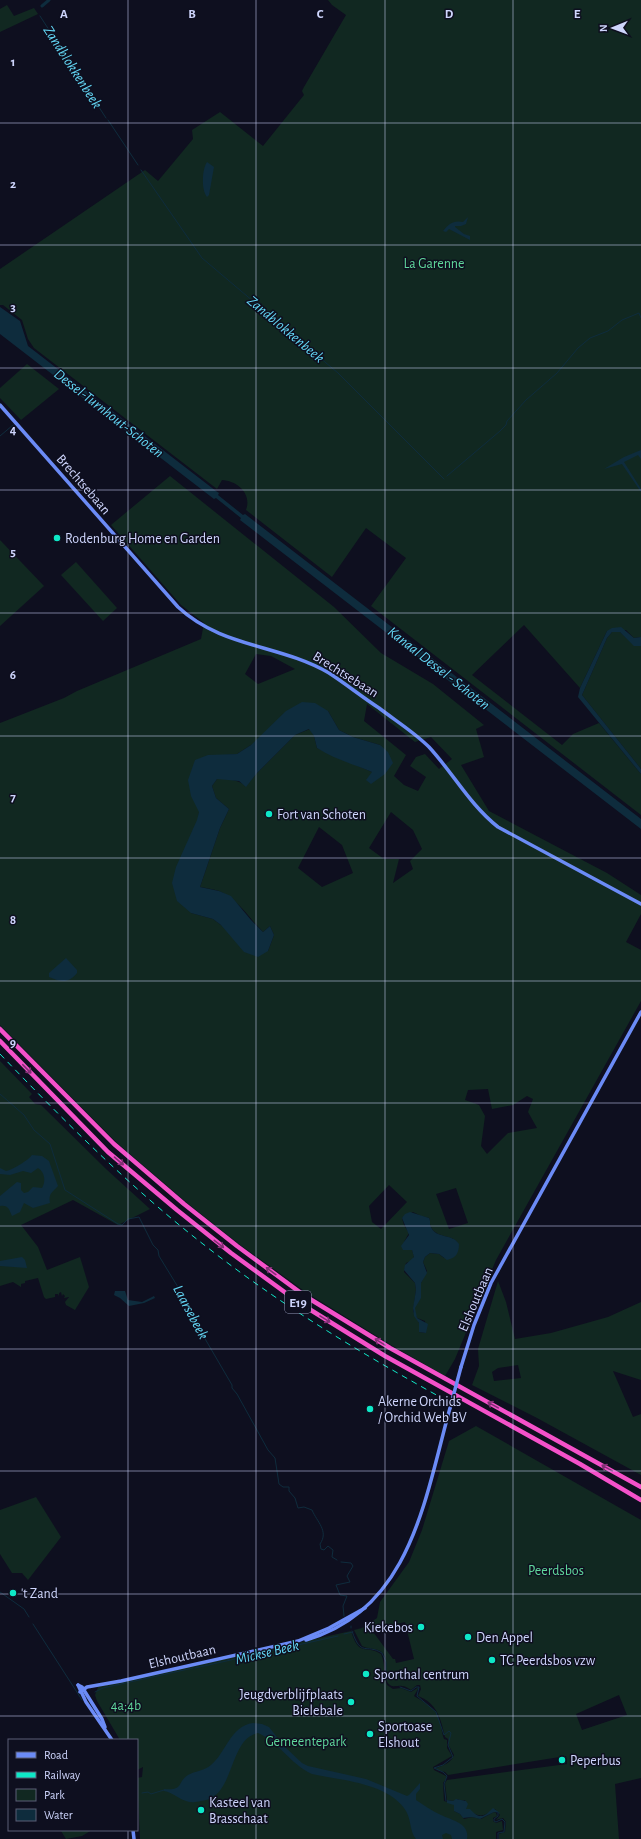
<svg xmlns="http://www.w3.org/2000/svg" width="641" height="1839" font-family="'Alegreya Sans',sans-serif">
<rect width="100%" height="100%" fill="#0e0f1f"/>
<!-- green -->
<g fill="#112821" fill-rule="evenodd">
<path d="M328,0h313v637l-7,1 -8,-8 -19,1 -27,57 -56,-63 -52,50 90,70 11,-11 26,-11 42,51v41l-270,-209 35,-48 -40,-30 -34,49 -86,-67c6,-16 -8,-29 -24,-30l-5,9 -183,-141 -6,-9 -6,-19 -19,-15h-3v-36l145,-99 13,11 35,-42 -1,-9 28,-18 43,34 41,-51 -2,-4 2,-4 42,-72 -14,-10z"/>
<path d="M7,5l7,11 20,-8 4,6 -38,18v-23z"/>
<path d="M27,364l32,25 -38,31 -21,-22v-10z"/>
<path d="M170,476l164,131 47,46 52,31 51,41 -8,4 8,28 -23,8 28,46 118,62 34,22v19l-15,28 15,8v51l-145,259 -41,99 -10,17 -54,-31 -84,-52 -68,-49 -53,-42 -70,-60 -116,-117v-302l64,-25 13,-7 124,-52 3,-16 -23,-18 -70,-80zM256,654l15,2 24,13 -37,15 -13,-10zM367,704l48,38 16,-5 21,22 -13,10 -14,-15 -9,3 -6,9 16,11 -8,14 -14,-6 -10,-9 12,-21 -42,-34zM328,711l11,19 14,7 27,8 -9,39 1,-12 -55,-24 -3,-12 -4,-7 -15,6 -38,38 -11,13c-9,-7 -18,-7 -29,-7l-5,7 4,12 13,11 -9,19 -20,59c6,1 13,2 19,4 19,8 30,27 44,41l7,-6 4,9 -6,16 -47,-26 -8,-6 -22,-6 8,-101 27,-57 11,-1 14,-9zM391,812l22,18 9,19 -12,12 3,8 -20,14 6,-24h-15l-15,-11zM319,827l23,18 11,28 -31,14 -24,-19zM488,1089l4,20 21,-4 14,-9 6,3 -5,13 9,16 -29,5 -21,21 -6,-8 4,-30 -6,-11 -14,-5 3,-10zM389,1185l18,17 -26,27 -9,-7 -3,-16zM456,1188l12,35 -19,6 -13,-35zM413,1212l8,4 8,2c2,3 0,6 2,9 5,11 19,7 26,15l-13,16 -5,-4 -9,-1 -5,4 -2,5 4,9 -6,12 -2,18c-6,5 -5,10 -2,17l8,3 1,12 -7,-1v-9l-6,-12 3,-21 -1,-7 -11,-11 2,-9 7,-3 1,-4 -2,-6 -4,-1 -4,-7 5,-9 -5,-8 -2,-7z"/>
<path d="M0,540l44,46 -44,40z"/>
<path d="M76,562l41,46 -14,13 -42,-46z"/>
<path d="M612,632h8l14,13h7v124l-59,-74 25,-57z"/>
<path d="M0,1061l32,33 -3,3 6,7 6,1 65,64 44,40 -32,16 -45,-25 -52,25 17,22 9,23 33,-13 9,30 -14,23 -9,-5 -1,-3 4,-5 -5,1 1,-2 -2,-2 -1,2 -1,-4 -2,1v3l-1,-2h-3v3l-9,2 -2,-2 -6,-19 -13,3v2l-4,1v3l-8,-5 -13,4z"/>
<path d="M498,1281l8,21 9,37 36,-6 57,-16 33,-15v78l-28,-9 20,46 8,-3v61l-104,-57 -65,-33 7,-19 -1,-17zM518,1365l3,13 -27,3 -2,-9 6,-4z"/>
<path d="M476,1426l165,94v258l-26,6 4,55h-120v-5l6,-2 1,-10 -3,-4 -7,2 4,-5 -5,-6c-14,9 -15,8 -29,0l-1,-9 -4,1 -3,-2 -5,2 -6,-1 -2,-17 2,-3 120,-16 -1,-8 -118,19 -3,-3 -8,-2 -1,-2c7,-2 16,-6 18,-13l-5,-9 -1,-7 -3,-2c-4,-18 -8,-34 -27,-41l3,-7 -1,-4h-3l-6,5c-3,-2 -6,-4 -9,-4 -4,-1 -8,2 -12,-1 -10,-7 3,-27 -10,-34 -5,-3 -12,-2 -18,-5l-8,-16 8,-2 15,-10 3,-16 29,-40 13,-32 27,-89zM405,1622l9,37 -18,4 -1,-4h-2l-22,-30 7,-3 1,2zM619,1695l8,20 -45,15 -6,-16z"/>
<path d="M36,1497l25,40 -33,43 -6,-7h-10l-12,-19v-44z"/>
<path d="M351,1631c8,27 15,13 30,23 5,11 2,22 6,31l6,4 8,-1 10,4 8,-5 -5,9c8,5 18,10 23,18 4,7 4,17 7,25l3,1v8l5,8 -19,11 1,3 12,6v3l-3,4 1,18 10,3v7l6,3 4,5 8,-2 9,2 13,-7 2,1 1,3 -4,2v3l3,2 6,-2 1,9 -7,2v7h-356l-3,-61 5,-1 1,-10 -6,3v-30h-17l-23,-39 -2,-6 3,-8z"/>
<path d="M64,1830h28l-10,6 -16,3 -5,-8z"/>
</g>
<!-- water -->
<g fill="#0e2c3d">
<path d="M207,162l7,5 -5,28 -2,2c-6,-7 -5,-28 0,-35z"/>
<path d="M468,217l-2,7 -5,2h-6v1l9,7 6,2v4l-21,-11 -3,3 -3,-1c6,-7 10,-11 20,-9z"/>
<path d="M0,307l20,14 8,25 188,145 3,2 -1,2 25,20 2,-1 396,305v10l-401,-309 1,-2 -25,-20 -2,1 -214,-165z"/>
<path d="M641,450v9l-3,-4 -14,7 17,27v3l-19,-28 -18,5 20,-12z"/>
<path d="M621,627l13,11 7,-1v9h-7l-14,-14h-8l-5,6 -25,57 59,74v5l-63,-77 2,-9 27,-57 5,-3z"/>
<path d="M302,702l13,1 13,8 11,19 14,7 27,8 8,7 5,11 -8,11 -14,10 -5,-4 6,-8c-19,-8 -38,-13 -55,-24l-3,-12 -5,-7 -14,6 -38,38 -11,14 -7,-6 -22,-2 -5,7 4,12 13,11 -9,19 -20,59 19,4 12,5 20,24 12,12 7,-6 4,9 -6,16 -10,6 -14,-5 -23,-27 -8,-6 -22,-6 -14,-12 -5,-18 4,-16 21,-47 2,-8 -8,-16 -3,-16 7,-20 13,-5 29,-1 14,-9 35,-34z"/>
<path d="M66,958l11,12v3c-9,11 -16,9 -28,4v-4z"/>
<path d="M32,1155l10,1 7,5 9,25c-5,6 -10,7 -8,17l-17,5 -9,-5 -4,9 -8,4c-3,-6 -3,-11 -12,-10v-10l17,-14 4,1v7l3,3 4,-1 5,-5 9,1c4,-6 3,-16 -4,-20l-7,5 -8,-2 -13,4 -10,-1v-6c2,1 4,2 6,3 5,0 24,-12 26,-16z"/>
<path d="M410,1212l19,6c2,3 0,6 2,9 5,12 21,6 28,17 0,9 -3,14 -12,16l-8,-6 -9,-1 -5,4 -2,5 4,11 -6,10v15l-6,10 2,10 11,6 -2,9 -7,-1v-9l-5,-7 -1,-8 3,-18 -1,-7 -11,-13 1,-5 9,-8 -2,-7h-9l-2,-4 8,-11 -7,-17 3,-4z"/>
<path d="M22,1257l3,3 2,8 -27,-2v-5z"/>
<path d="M115,1291h10l3,9 14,2 12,-6 1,2 -11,5 -15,3 -9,-8 -6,-3z"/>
<path d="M253,1723l9,1 7,3 15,19 18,17 6,3 58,13 41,17 2,-1 11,-12v6l-4,5v6c8,5 16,11 25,15 10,5 29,8 26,24h-15l-1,-4 -5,-2 -4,2 1,4h-27c-7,-8 -4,-21 -12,-31 -18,-25 -64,-28 -92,-34 -22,-10 -34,-33 -54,-41 -27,5 -24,54 -47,65 -5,3 -11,3 -16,4 -12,2 -21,-10 -31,-11v-2c20,2 13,-7 24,-14 7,-4 16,-4 23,-10 15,-12 19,-39 42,-42z"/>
<path d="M456,1799l10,2 2,3 -2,5h4c10,11 14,8 23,-1l7,5 -6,-1 -14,7 -8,-2 -9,1 -3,-4 -6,-3v-6l-7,-2v-3l6,1z"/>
</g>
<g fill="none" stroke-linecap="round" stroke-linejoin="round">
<!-- stream -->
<g stroke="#0e2c3d" stroke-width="1">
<path d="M40,16l66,102"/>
<path d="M108,120l30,45"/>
<path d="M141,170l61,88 136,115 106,106"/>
<path d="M0,436l13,-11"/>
<path d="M447,476l53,-45 6,-6 1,-4 19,-21 31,-27 21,-25 12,-10 18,-7 14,-11 17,-7 2,5"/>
<path d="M0,1094l24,21 10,15 16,14 15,46 53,34 4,1 6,-6 11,-2 14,28 5,5 1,6 22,36 2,6 5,6 16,33 28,48v3l5,6 31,56 7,8 4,26 4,3h6v4l6,7 3,10 6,-1 8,3c5,12 17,21 8,34l1,5 3,1 4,-4 5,4 -1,7 5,3"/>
<path d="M341,1562l10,1 2,3 -6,10 3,6 -14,3 4,10 7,1 -4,10 1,10"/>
<path d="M0,1592l24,17 5,8"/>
<path d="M33,1624l49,76"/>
<path d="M351,1626v2"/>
<path d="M352,1631c9,27 14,12 30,22l4,9v18"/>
<path d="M344,1634l9,-2"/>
<path d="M195,1668l143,-32"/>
<path d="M400,1687l11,4 5,-4h3l-2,9 19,16 8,23 5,-4 2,2 -3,12 5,12 -10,8 -9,3 9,4 4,4 -3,8 2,17"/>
<path d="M95,1692l8,-4 90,-20"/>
<path d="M142,1793l6,-1 3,2 13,-4"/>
<path d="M498,1839v-6l6,-1 1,-10 -3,-3 -6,3 -2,-1v-2l4,-3v-3"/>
</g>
<!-- canal -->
<path stroke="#0e2c3d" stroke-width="3" d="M42,6l7,-6"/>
<!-- secondary -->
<g stroke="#6b8bf6" stroke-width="3.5">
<path d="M0,405l178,202c44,41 101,37 151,66 17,11 33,24 50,35 17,13 35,24 50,39 24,26 41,58 69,80l143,77"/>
<path d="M461,1367l13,-42 17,-42 150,-271"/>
<path d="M306,1640c105,-30 119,-142 144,-232"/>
<path d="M78,1685l8,17 26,38"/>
<path d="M78,1685l4,2 20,32 3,8"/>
<path d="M80,1692l7,-5 34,-6 177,-40 31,-13 36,-20"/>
<path d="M133,1830l1,9"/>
</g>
<!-- motorway -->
<g stroke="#f451c9" stroke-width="4.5">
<path d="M0,1029l114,115 70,60 53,42 68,50 85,52 251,139"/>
<path d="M0,1041l108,111 69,58 54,43 70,51 84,52 195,108 61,36"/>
</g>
<!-- rail -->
<path stroke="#0ee8c7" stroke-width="1" stroke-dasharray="6 5" stroke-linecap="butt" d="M0,1054c67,70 135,138 212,197 72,56 149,102 228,146"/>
<!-- secondary-bridge -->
<path stroke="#6b8bf6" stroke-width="3.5" d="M450,1408l11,-41"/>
</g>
<!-- one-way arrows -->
<defs><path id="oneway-shaft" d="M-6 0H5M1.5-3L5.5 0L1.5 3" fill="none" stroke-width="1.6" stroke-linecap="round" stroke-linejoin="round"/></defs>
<g stroke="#813074">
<use href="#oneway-shaft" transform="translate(27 1069) rotate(46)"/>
<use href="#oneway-shaft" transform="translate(119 1161) rotate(41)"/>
<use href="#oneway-shaft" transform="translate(219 1244) rotate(38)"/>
<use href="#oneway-shaft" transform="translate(271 1271) rotate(-144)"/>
<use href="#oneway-shaft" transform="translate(325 1319) rotate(32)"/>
<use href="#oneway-shaft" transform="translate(380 1342) rotate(-148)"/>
<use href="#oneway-shaft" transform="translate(493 1405) rotate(-151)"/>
<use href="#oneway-shaft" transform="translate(607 1468) rotate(-151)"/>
</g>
<!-- grid -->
<path fill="none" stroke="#ced5fc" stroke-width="1" stroke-opacity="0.55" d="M128,0v1740M256,0v1839M385,0v1839M513,0v1839M0,123h641M0,245h641M0,368h641M0,490h641M0,613h641M0,736h641M0,858h641M0,981h641M0,1103h641M0,1226h641M0,1349h641M0,1471h641M0,1594h641M0,1716h641M128,1830v9"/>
<!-- markers -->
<g fill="#0ee8c7" stroke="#0e0f1f" stroke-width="1.5">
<circle cx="57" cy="538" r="4"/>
<circle cx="269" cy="814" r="4"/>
<circle cx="370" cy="1409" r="4"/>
<circle cx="13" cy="1593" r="4"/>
<circle cx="421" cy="1627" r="4"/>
<circle cx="468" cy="1637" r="4"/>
<circle cx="492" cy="1660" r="4"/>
<circle cx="366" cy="1674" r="4"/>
<circle cx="351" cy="1702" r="4"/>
<circle cx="370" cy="1734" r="4"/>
<circle cx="562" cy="1760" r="4"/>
<circle cx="201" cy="1810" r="4"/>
</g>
<g text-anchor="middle" stroke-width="3" stroke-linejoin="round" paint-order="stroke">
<!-- shield labels -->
<rect fill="#0e0f1f" stroke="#949aba" stroke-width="1" x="285" y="1291" width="26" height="22" rx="3"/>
<g font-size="13" font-weight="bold" fill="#ced5fc">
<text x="298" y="1307">E19</text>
</g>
<!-- park labels -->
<g font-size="14" fill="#5fd79b" stroke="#0e0f1f">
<text x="434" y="268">La Garenne</text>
<text x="556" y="1575">Peerdsbos</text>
<text x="126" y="1710">4a;4b</text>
<text x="306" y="1746">Gemeentepark</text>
</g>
<!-- street labels -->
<g font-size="14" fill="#ced5fc" stroke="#0e0f1f">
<text transform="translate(84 484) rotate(49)" y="5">Brechtsebaan</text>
<text transform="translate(346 674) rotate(32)" y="5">Brechtsebaan</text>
<text transform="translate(475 1299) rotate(-67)" y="5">Elshoutbaan</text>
<text transform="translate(182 1656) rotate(-13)" y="5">Elshoutbaan</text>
</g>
<!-- poi labels -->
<g font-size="14" fill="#ced5fc" stroke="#0e0f1f" text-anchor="start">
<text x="65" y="543">Rodenburg Home en Garden</text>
<text x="277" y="819">Fort van Schoten</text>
<text x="378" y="1406">Akerne Orchids<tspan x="378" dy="16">/ Orchid Web BV</tspan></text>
<text x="21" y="1598">'t Zand</text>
<text x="413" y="1632" text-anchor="end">Kiekebos</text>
<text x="476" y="1642">Den Appel</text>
<text x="500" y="1665">TC Peerdsbos vzw</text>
<text x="374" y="1679">Sporthal centrum</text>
<text x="343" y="1699" text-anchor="end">Jeugdverblijfplaats<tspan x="343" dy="16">Bielebale</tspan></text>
<text x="378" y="1731">Sportoase<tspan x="378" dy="16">Elshout</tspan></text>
<text x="570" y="1765">Peperbus</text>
<text x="209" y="1807">Kasteel van<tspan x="209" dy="16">Brasschaat</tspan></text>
</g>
<!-- water labels -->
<g font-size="15" font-style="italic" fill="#63d7f5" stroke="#0e0f1f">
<text transform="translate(73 67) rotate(57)" y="5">Zandblokkenbeek</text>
<text transform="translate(286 329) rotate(40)" y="5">Zandblokkenbeek</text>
<text transform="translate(109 413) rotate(38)" y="5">Dessel-Turnhout-Schoten</text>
<text transform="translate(439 668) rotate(38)" y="5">Kanaal Dessel - Schoten</text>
<text transform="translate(191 1312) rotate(62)" y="5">Laarsebeek</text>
<text transform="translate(267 1652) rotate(-13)" y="5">Mickse Beek</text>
</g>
</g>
<g font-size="13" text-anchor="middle" font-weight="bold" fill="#ced5fc" stroke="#0e0f1f" stroke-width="3" stroke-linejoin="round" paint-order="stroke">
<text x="64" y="18">A</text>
<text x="192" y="18">B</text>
<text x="320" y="18">C</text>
<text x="449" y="18">D</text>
<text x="577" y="18">E</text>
<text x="13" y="66">1</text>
<text x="13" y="188">2</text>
<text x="13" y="311">3</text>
<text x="13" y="434">4</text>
<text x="13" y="556">5</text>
<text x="13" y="679">6</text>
<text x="13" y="801">7</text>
<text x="13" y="924">8</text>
<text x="13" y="1047">9</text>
</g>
<!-- legend -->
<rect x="8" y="1739" width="130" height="92" fill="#0e0f1f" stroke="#5b5e77"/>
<rect x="16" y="1752" width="20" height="6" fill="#6b8bf6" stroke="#5b5e77"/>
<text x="44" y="1759" font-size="12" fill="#ced5fc">Road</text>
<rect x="16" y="1772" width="20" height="6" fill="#0ee8c7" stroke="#5b5e77"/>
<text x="44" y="1779" font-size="12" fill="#ced5fc">Railway</text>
<rect x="16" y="1789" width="20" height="12" fill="#112821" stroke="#5b5e77"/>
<text x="44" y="1799" font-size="12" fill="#ced5fc">Park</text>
<rect x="16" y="1809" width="20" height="12" fill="#0e2c3d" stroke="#5b5e77"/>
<text x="44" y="1819" font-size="12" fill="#ced5fc">Water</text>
<!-- north arrow -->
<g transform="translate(613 28) rotate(269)" stroke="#0e0f1f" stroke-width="3" paint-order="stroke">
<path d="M0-3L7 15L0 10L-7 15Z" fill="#ced5fc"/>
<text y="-6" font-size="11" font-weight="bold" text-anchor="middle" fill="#ced5fc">N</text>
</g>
</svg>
